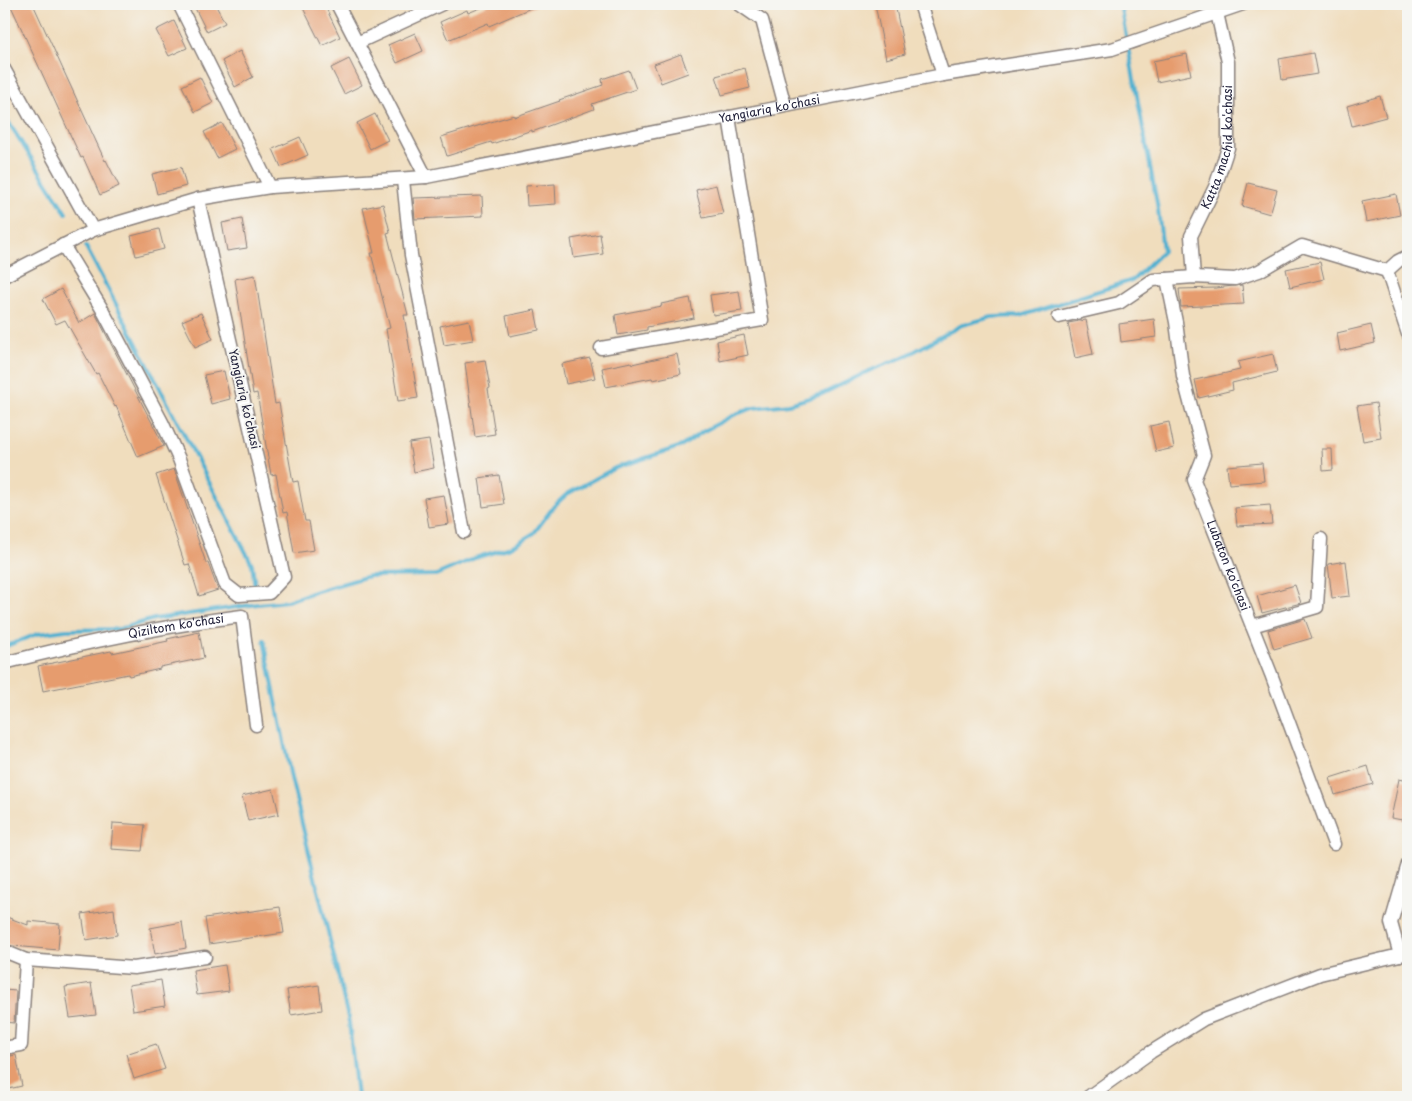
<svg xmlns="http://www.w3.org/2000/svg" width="1412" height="1101" font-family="'Playpen Sans',sans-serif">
<rect width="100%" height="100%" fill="#f6f6f2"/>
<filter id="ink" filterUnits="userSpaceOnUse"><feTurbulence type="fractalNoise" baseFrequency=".02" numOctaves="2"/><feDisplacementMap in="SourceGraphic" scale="10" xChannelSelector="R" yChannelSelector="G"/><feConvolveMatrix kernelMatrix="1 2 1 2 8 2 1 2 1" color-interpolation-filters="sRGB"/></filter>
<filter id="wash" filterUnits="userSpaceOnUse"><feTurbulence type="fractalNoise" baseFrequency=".0096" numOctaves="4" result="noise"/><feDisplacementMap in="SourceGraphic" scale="20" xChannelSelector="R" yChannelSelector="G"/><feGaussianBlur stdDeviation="1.12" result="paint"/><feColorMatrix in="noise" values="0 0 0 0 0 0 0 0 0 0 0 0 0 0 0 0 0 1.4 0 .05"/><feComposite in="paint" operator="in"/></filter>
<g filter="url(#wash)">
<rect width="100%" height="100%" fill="#f0ddbd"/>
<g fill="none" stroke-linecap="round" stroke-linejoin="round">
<!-- stream -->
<g stroke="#51b0d0" stroke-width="4">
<path d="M4,115l62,98"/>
<path d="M86,247l166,317 3,23"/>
<path d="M264,640l27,138 44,183 14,61 8,75"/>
<path d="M4,647l33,-13 29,-4 53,-1 35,-10 104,-15 29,-3 30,-10 52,-15 67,-1 39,-17 36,-11 23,-14 20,-27 13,-12 48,-26 67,-22 20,-14 34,-18 17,-6 36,-4 33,-10 49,-24 33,-13 58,-32 30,-8 28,-1 113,-36 30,-29 -5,-42 -38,-205"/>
</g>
</g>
<g id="blocks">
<!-- building -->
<g fill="#e69c6e">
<path d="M10,4h23l72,157 1,-1 13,26 -19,9 -17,-38 -2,1z"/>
<path d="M193,4h22l10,19 -18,9z"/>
<path d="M301,4h23l16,33 -18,9z"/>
<path d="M490,4h50l-51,22 -1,-3 -40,17 -8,-18 27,-12 1,3z"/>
<path d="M875,4h20l10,50 -19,5z"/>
<path d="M174,21l13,27 -18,8 -13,-26z"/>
<path d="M415,33l8,18 -26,12 -9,-18z"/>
<path d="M240,51l13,26 -18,10 -13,-26z"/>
<path d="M1313,53l4,21 -35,6 -3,-21z"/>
<path d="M681,54l7,19 -27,10 -7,-19z"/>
<path d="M1187,54l4,21 -34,7 -4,-21z"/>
<path d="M349,59l13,26 -18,9 -13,-26z"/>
<path d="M745,68l5,20 -28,7 -6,-19z"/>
<path d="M629,70l7,19 -44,15 2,5 -62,23v-2l-40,14 -1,-2 -44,14 -6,-19 73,-22v2l46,-16 -1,-1 44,-15 -1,-6z"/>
<path d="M200,77l13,26 -18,9 -13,-26z"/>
<path d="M1380,96l6,21 -34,9 -5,-20z"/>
<path d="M375,114l13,26 -18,9 -13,-26z"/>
<path d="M222,123l13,26 -18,9 -13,-26z"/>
<path d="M300,137l8,18 -27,12 -8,-18z"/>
<path d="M181,167l5,19 -29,8 -5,-20z"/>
<path d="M1248,183l29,7 -7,24 -28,-8z"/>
<path d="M555,184l1,20 -29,2 -1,-20z"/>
<path d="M716,185l7,29 -20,4 -7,-28z"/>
<path d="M1396,194l4,21 -34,7 -4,-21z"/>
<path d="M482,196l1,20 -68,3 -2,-21z"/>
<path d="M383,204l7,28 -3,1 21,82h-4l14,83 -20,3 -12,-72 4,-1 -19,-75h3l-11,-45z"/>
<path d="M242,219l5,29 -20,3 -5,-28z"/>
<path d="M159,229l5,20 -28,7 -5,-20z"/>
<path d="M600,234l3,20 -29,4 -3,-19z"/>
<path d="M1320,262l4,17 -34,8 -4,-18z"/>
<path d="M255,275l20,129 4,-1 14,79 5,-1 7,40h4l5,29 -20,3 -7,-41 -4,1 -7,-39 -5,1 -14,-82 -4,1 -18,-115z"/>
<path d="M1242,285l2,19 -63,3 -2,-18 37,-1z"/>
<path d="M61,289l18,34 16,-10 69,133 -26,11 -22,-51 -1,1 -17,-34 -2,1 -31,-54 -9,4 -13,-25z"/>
<path d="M739,291l3,20 -29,4 -3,-20z"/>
<path d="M690,298l4,20 -47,9v3l-29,5 -3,-20 47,-9 -1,-2z"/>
<path d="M535,310l4,20 -29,6 -4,-20z"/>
<path d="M201,313l12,26 -18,8 -13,-26z"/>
<path d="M1154,319l2,18 -35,5 -2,-18z"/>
<path d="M469,320l4,20 -29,5 -4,-19z"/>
<path d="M1086,320l7,34 -18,4 -7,-35z"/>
<path d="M1371,325l4,18 -35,8 -3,-18z"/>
<path d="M744,335l4,20 -28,6 -3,-20z"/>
<path d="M677,354l4,20 -28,6 -1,-2 -46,9 -4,-19 29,-6 1,2z"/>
<path d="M1273,354l4,18 -45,11 1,7 -34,8 -4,-18 45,-10 -2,-8z"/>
<path d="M590,358l5,20 -29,6 -4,-20z"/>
<path d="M485,360l5,28 -2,1 7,45 -20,3 -10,-74z"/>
<path d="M224,371l6,28 -19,5 -7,-29z"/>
<path d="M1376,403l5,35 -18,3 -6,-35z"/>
<path d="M1169,422l5,26 -18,4 -6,-26z"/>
<path d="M429,440l5,28 -20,4 -5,-29z"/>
<path d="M1322,449h10l1,21 -10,1z"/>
<path d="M1262,463l2,18 -35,3 -2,-18z"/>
<path d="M174,469l32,94h2l10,27 -19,6 -10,-32 -4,1 -29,-90z"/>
<path d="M499,475l5,29 -21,3 -4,-29z"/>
<path d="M444,495l5,29 -20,3 -5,-29z"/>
<path d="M1270,505l2,19 -35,2 -2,-18z"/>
<path d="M1346,561l4,35 -18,2 -4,-34z"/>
<path d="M1295,585l6,18 -39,10 -5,-17z"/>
<path d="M1305,619l7,19 -38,11 -6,-19z"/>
<path d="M199,632l5,26 -44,9v2l-31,7 -1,-2 -85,17 -5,-25 73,-15 1,2 56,-12 -1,-2z"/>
<path d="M1368,766l5,18 -38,11 -5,-17z"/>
<path d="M1399,779l9,2v40l-17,-3z"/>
<path d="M273,789l6,25 -31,7 -6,-25z"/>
<path d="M113,823l32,2 -3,26 -31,-2z"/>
<path d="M280,907l4,26 -75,11 -4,-26z"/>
<path d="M114,909l3,26 -31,5 -4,-26z"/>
<path d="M4,916l24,9v-4l32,3 -2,26 -45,-4 -9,-3z"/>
<path d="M182,922l4,26 -31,6 -5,-26z"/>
<path d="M225,965l4,26 -32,4 -4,-25z"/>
<path d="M161,980l4,26 -32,5 -4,-26z"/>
<path d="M91,983l5,32 -26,3 -5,-31z"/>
<path d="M319,985l3,25 -31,5 -4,-25z"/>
<path d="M4,990l12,1 -2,32 -10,-1z"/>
<path d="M156,1044l9,25 -31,10 -8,-25z"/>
<path d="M16,1055l6,31 -18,4v-33z"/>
</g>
</g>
</g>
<g filter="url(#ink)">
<use href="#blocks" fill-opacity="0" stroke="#89807c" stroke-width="1"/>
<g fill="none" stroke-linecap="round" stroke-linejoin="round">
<!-- street casing -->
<g stroke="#89807c" stroke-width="15">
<g id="street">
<path d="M179,4l91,183"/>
<path d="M337,4l89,173"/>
<path d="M739,4l23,16 23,86"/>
<path d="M920,4l23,71"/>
<path d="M357,43l85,-39"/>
<path d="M4,69l89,161"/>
<path d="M403,180l8,75 53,277"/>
<path d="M63,245l39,64 60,113 17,37 46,125 14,11 30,-2 15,-16 -86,-378"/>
<path d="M1387,271l21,63"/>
<path d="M1387,271l11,-10 10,-5"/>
<path id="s1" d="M4,276l89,-46 105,-31 72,-12 156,-10 517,-102 169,-26 131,-45"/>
<path id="s2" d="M1194,277l-3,-41 24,-49 13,-39v-86l-11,-49"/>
<path id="s3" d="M1167,279l9,43 7,54 21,79 -10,25 77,194 63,170"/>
<path d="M1059,317l60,-14 34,-23 41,-3 41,2 24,-8 43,-25 85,25"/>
<path d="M601,348l161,-28 -33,-203"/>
<path d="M1252,626l65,-19 4,-68"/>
<path id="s4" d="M4,663c78,-20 158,-37 238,-47l14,109"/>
<path d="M4,951l22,9 108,8 71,-11"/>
<path d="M1400,955l-9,-32 17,-59"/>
<path d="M4,1048l17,-3 5,-85"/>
<path d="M1088,1097l63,-45 53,-33 116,-45 88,-21"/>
</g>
</g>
<!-- street -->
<use href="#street" stroke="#fff" stroke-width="12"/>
</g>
</g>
<g text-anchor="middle" stroke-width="4" stroke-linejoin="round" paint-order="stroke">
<!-- street labels -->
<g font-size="12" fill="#22223b" stroke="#f6f6f2">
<text dy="4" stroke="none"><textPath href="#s1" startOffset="789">Yangiariq ko'chasi</textPath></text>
<text dy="4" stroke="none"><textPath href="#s2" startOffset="136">Katta machid ko'chasi</textPath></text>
<text transform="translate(244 399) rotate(77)" y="4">Yangiariq ko'chasi</text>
<text dy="4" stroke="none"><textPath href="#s3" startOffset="299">Lubaton ko'chasi</textPath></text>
<text dy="4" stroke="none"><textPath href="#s4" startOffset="176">Qiziltom ko'chasi</textPath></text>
</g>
</g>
<!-- margin -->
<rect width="1412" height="1101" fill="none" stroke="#f6f6f2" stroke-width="20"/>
</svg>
